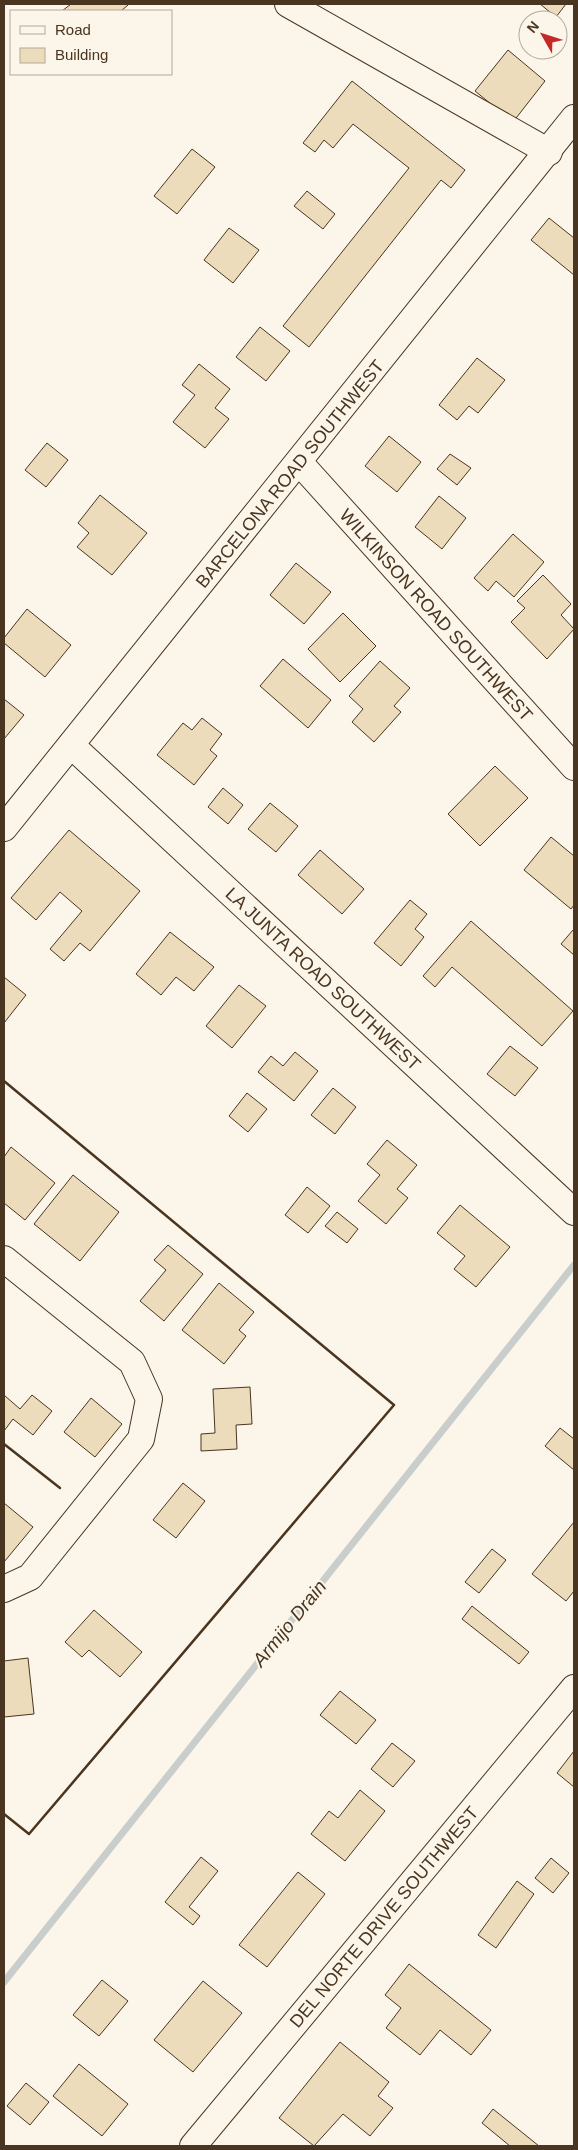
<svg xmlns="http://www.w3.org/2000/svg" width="578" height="2150" font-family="Arial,sans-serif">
<rect width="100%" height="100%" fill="#fbf6e9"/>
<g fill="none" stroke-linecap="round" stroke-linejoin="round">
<!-- stream -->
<path stroke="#c9cecd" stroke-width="7" d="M4,1982l570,-717"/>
</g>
<!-- building -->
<g fill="#ecdcbc" stroke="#4a3520">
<path d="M71,4h56l1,1 -7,6h-59z"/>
<path d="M540,4h26l-10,13z"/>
<path d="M508,50l37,31 -32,41 -38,-31z"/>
<path d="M352,81l113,89 -14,18 -10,-8 -132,167 -26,-21 126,-158 -56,-44 -20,24 -9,-8 -9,12 -12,-9z"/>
<path d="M192,149l23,18 -38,47 -23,-18z"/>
<path d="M307,191l28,23 -12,15 -29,-23z"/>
<path d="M549,218l25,20v37l-43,-35z"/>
<path d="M229,228l30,22 -26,33 -29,-23z"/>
<path d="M260,327l30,24 -24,30 -30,-24z"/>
<path d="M477,358l28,22 -27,33 -9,-7 -12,14 -18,-15z"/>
<path d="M199,364l31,25 -15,19 14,11 -24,29 -32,-26 22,-27 -13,-10z"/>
<path d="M389,436l32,26 -24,30 -32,-26z"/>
<path d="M47,443l21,17 -22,27 -21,-17z"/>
<path d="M450,454l21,14 -14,17 -20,-16z"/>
<path d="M100,495l47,38 -35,42 -35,-28 12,-14 -11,-10z"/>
<path d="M439,496l27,22 -24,31 -27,-22z"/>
<path d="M513,534l31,28 -30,35 -18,-16 -8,10 -14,-13z"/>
<path d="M296,563l35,29 -27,32 -34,-29z"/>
<path d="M543,575l28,29 -10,11 13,14 -27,30 -36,-37 14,-14 -8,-7z"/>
<path d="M27,609l44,36 -26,32 -41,-34v-5z"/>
<path d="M343,613l33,33 -36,36 -32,-33z"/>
<path d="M283,659l48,41 -23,28 -48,-42z"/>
<path d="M380,661l30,27 -16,18 7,6 -27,30 -22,-20 11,-13 -14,-13z"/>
<path d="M4,699l20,16 -20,24z"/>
<path d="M202,718l20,16 -12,16 7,6 -23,29 -37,-30 26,-32 9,7z"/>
<path d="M495,766l33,32 -48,48 -32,-32z"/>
<path d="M223,788l20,17 -15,19 -20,-17z"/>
<path d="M270,803l28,23 -22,26 -28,-23z"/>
<path d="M69,830l71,61 -50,60 -10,-8 -16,18 -14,-12 32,-38 -22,-19 -24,28 -25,-22z"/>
<path d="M551,837l23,19v49l-3,4 -47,-39z"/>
<path d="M320,850l44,39 -22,25 -44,-39z"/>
<path d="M410,900l17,14 -12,15 9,8 -23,29 -27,-23z"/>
<path d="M471,921l102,90 -31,35 -90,-79 -17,20 -12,-11z"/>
<path d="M573,930l1,1v24l-13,-11z"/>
<path d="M170,932l44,35 -20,24 -18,-14 -15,18 -25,-21z"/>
<path d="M4,977l22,18 -22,28z"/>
<path d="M239,985l27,21 -34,42 -26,-22z"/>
<path d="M510,1046l28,22 -23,28 -28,-22z"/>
<path d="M295,1052l23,19 -24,30 -36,-29 13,-16 12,10z"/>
<path d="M333,1088l23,19 -21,27 -24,-19z"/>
<path d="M247,1093l20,16 -19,23 -19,-16z"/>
<path d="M387,1140l30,25 -20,24 11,9 -22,26 -28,-23 22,-26 -13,-11z"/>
<path d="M11,1147l44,36 -30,37 -21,-17v-46z"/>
<path d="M73,1175l46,37 -39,49 -46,-37z"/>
<path d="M307,1187l23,19 -22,27 -23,-18z"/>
<path d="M460,1205l50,42 -34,40 -22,-18 11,-13 -28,-23z"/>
<path d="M337,1212l21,17 -11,14 -22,-17z"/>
<path d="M168,1245l35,29 -39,47 -24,-20 26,-31 -12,-10z"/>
<path d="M219,1283l35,29 -15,18 7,6 -22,28 -42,-34z"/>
<path d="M250,1387l2,37 -16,1 1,24 -36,2v-17l14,-1 -2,-44z"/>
<path d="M4,1395l16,14 12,-14 20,16 -19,24 -20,-16 -9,12z"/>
<path d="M91,1398l31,26 -27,33 -31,-25z"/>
<path d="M560,1428l14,11v31l-29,-24z"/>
<path d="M183,1483l22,18 -29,37 -23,-18z"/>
<path d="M4,1503l29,24 -29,35z"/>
<path d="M574,1522v69l-8,10 -34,-27z"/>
<path d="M492,1549l14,11 -27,33 -14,-11z"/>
<path d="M472,1606l57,46 -10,12 -57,-45z"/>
<path d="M94,1610l48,42 -22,25 -31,-27 -7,7 -17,-15z"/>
<path d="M28,1658l6,56 -30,3v-56z"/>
<path d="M340,1691l36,29 -20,24 -36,-29z"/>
<path d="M392,1743l23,18 -22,26 -22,-18z"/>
<path d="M574,1751v36l-17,-14z"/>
<path d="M360,1790l25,21 -40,50 -34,-27 18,-23 9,7z"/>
<path d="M201,1857l17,14 -29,36 11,9 -7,9 -28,-23z"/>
<path d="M551,1858l18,15 -16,20 -18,-15z"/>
<path d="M298,1872l27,22 -58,73 -28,-22z"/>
<path d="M517,1881l17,13 -38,54 -18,-13z"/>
<path d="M409,1964l82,66 -20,25 -31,-25 -20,25 -34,-27 15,-20 -16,-13z"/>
<path d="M102,1980l26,21 -29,35 -26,-21z"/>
<path d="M203,1981l39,32 -49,59 -39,-32z"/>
<path d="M340,2042l49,40 -11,14 15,12 -23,28 -27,-22 -29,32 -35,-28z"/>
<path d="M79,2064l49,40 -26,32 -49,-40z"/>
<path d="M26,2083l23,19 -19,23 -23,-19z"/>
<path d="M493,2109l46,37h-29l-28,-23z"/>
</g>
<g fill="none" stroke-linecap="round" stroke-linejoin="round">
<!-- minor casing -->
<g stroke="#4a3520" stroke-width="28">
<g id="minor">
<path d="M288,4l261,148"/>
<path d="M299,462l275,305"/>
<path d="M71,745l503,467"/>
<path d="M4,828l570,-710"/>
<path d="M4,1259l128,103 17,37 -8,40 -111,138 -26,12"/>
<path d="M193,2146l381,-458"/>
</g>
</g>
<!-- minor -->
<use href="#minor" stroke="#fbf6e9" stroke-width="26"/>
<!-- wall -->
<g stroke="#4a3520" stroke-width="2.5">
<path d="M4,1081l390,324 -365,429 -25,-20"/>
<path d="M4,1444l56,44"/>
</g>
</g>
<g text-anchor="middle" stroke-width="4" stroke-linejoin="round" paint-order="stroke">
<!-- street labels -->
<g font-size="18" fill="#4a3520" stroke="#fbf6e9">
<text transform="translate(290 474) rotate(-51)" y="6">BARCELONA ROAD SOUTHWEST</text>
<text transform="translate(436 615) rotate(48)" y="6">WILKINSON ROAD SOUTHWEST</text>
<text transform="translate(323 979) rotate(43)" y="6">LA JUNTA ROAD SOUTHWEST</text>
<text transform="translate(384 1917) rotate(-50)" y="6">DEL NORTE DRIVE SOUTHWEST</text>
</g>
<!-- water labels -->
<g font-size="19" font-style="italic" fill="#4a3520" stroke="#fbf6e9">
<text transform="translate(289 1623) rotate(-51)" y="7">Armijo Drain</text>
</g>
</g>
<!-- border -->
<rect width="578" height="2150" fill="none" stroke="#4a3520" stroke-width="10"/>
<!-- legend -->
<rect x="10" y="10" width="162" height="65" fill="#fbf6e9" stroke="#b4a999"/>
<rect x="20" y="26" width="25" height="8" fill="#fbf6e9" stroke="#b4a999"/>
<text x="55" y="35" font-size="15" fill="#4a3520">Road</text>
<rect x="20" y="48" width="25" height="15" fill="#ecdcbc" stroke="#b4a999"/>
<text x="55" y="60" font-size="15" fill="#4a3520">Building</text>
<!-- north arrow -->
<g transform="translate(543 35) rotate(309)"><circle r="24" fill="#fbf6e9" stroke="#b4a999"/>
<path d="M0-4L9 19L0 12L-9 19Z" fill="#c62828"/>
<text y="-8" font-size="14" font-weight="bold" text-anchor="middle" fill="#4a3520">N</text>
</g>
</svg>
